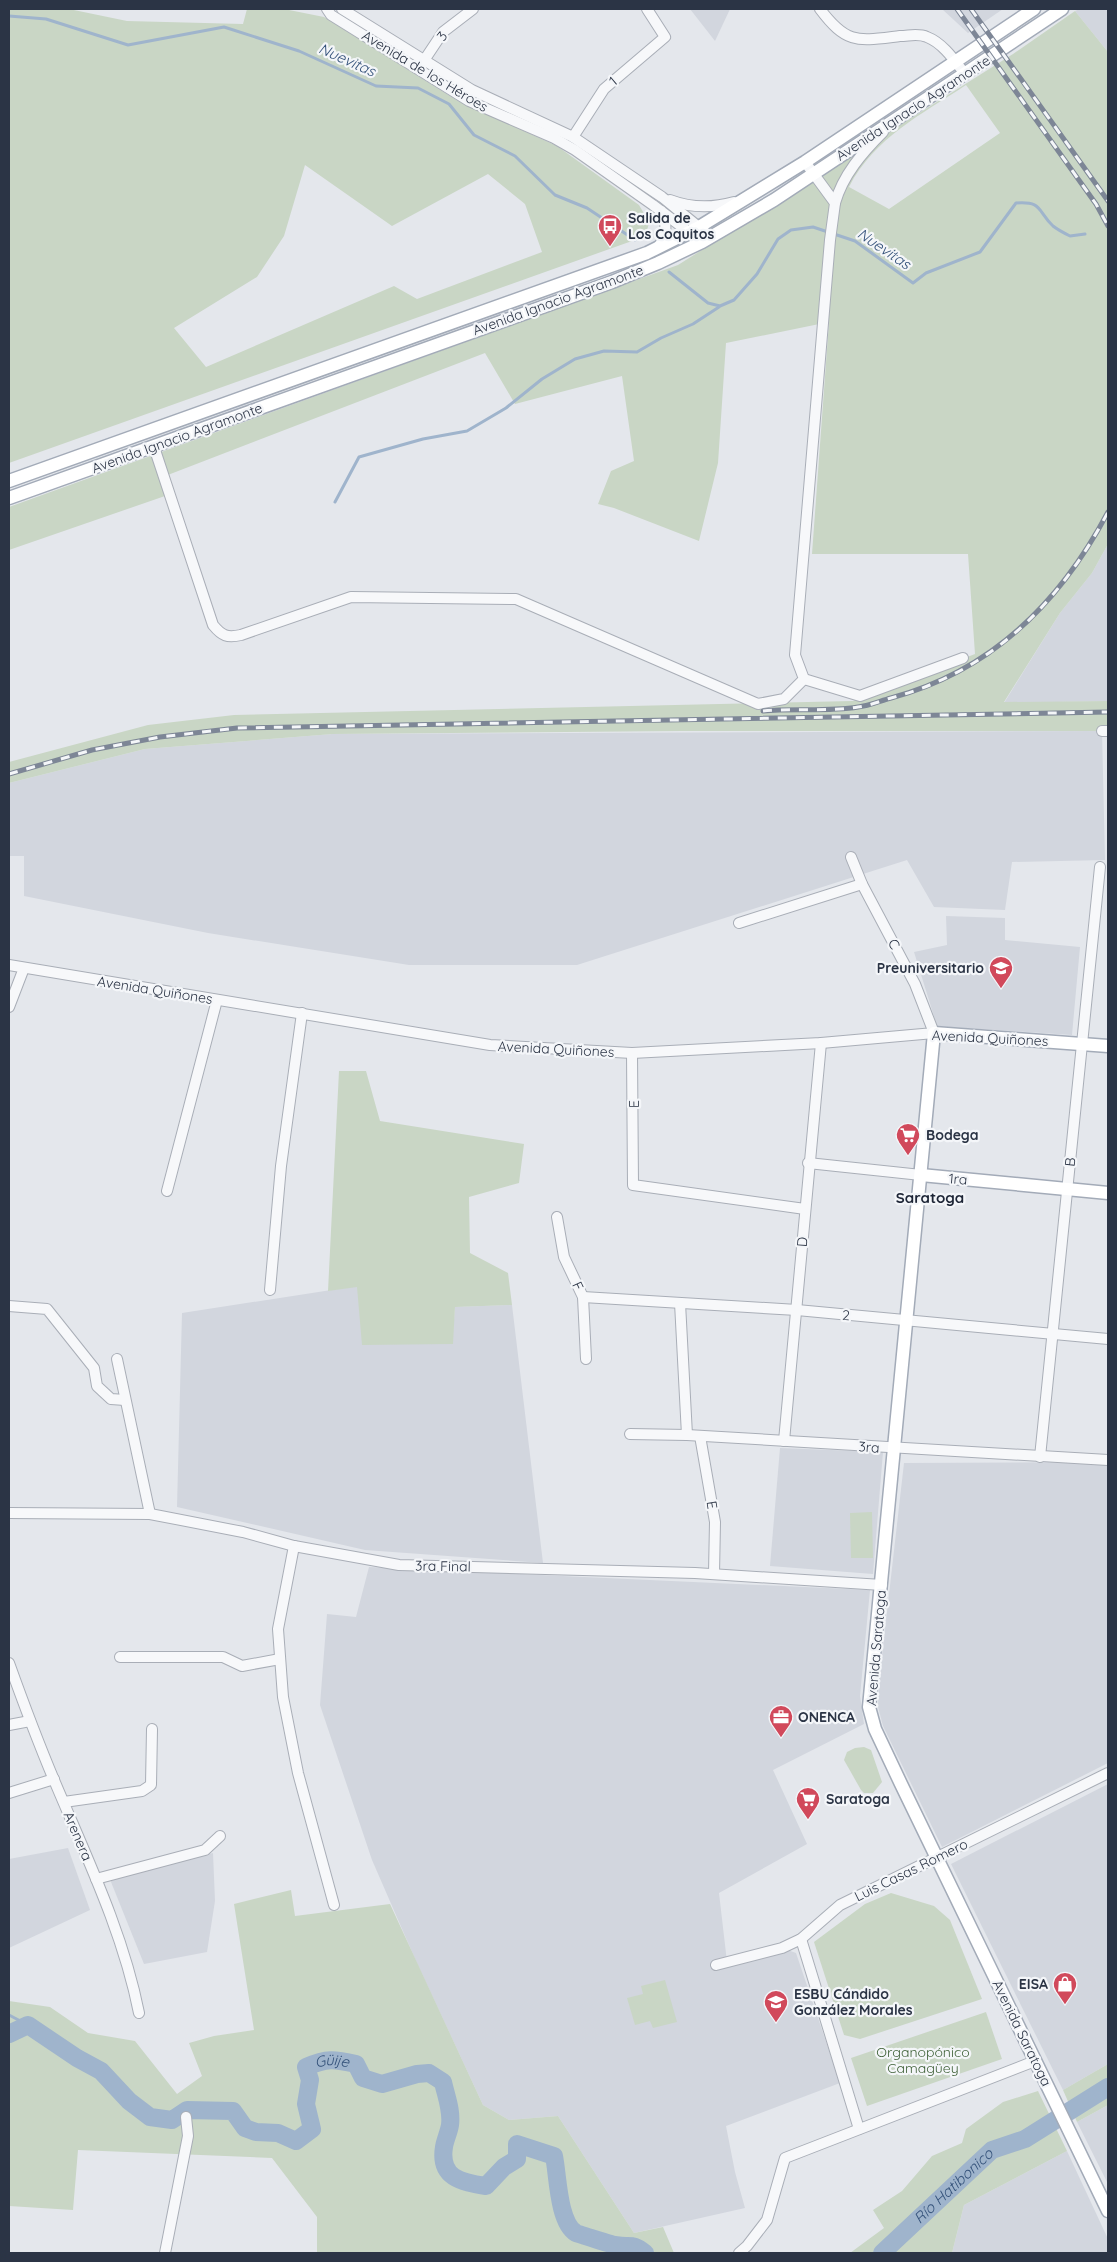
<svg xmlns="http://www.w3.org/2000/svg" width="1117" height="2262" font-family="Quicksand,sans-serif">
<rect width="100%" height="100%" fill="#e4e7ec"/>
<!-- built -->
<g fill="#d2d6de">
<path d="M690,9h40l-15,32z"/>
<path d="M942,9h61l-35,24z"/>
<path d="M1080,9h28v43l-33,-41z"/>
<path d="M1108,544v157l-104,2 56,-90 32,-40z"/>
<path d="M1102,731l3,129 -93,2 -7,48 -71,-3 -27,-47 -330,105h-168l-201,-32 -184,-37v-40h-15v-73l136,-34 188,-15z"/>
<path d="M946,916l59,2v22l75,7 -8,88 -135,-9 -23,-74 33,-7z"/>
<path d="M357,1286l95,58 3,-37 57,-2 31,258 -178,-13 -188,-43 5,-194z"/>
<path d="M780,1448l103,4 -10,122 -103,-8z"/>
<path d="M1108,1462v301l-166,84 -59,-121 -5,-19 1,-25 25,-219z"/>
<path d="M369,1567l501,23 -10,106 4,28 -91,46 34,74 -88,49 8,69 55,-14 14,5 44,130 -114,43 9,46 10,36 -111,25 -76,-117 -49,4 -26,-15 -67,-144 -44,-101 -52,-155 7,-91 29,3z"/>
<path d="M1108,1784v280l-45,26 -112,-226z"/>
<path d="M68,1848l22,62 -81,38v-89z"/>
<path d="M213,1853l2,48 -8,51 -63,12 -35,-87z"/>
<path d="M1108,2105v79l-31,-62z"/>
<path d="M1067,2151l41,88v14h-156l12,-48z"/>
</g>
<!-- green -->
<g fill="#c9d6c5" fill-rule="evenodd">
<path d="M9,9h60l58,12 116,3 4,-15h37l40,8 134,84 99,45 82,59 10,17 -3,14 -637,227zM305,165l87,61 96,-52 37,30 17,48 -125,47 -23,-13 -188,81 -32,-39 83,-51 27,-41z"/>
<path d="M1075,11l33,41v492l-16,29 -32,40 -56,89 104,-1v30h-427l-348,3 -188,15 -136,34v-21l139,-37 86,-10 619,-14 122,-47 -7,-100h-156l17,-232 -103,21 -8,120 -19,78 -85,-33 -16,-4 13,-33 23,-10 -12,-85 -107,28 -30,-51 -325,125 5,18 -156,54v-43l669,-242 335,-211zM966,85l34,48 -111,76 -40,-22c25,-49 73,-73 117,-102z"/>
<path d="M339,1071h27l14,50 144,23 -5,39 -50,14 1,56 38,20 4,32 -57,2 -2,37 -91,1 -5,-58 -29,4z"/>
<path d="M872,1512l1,46h-22l-1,-45z"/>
<path d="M864,1747l7,3 11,32 -9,11h-9l-3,-3 -17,-30 3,-8 8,-4z"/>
<path d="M291,1890l4,26 95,-12 93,201 26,15 49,-4 76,117 29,-6 11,26h-357v-36l-45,-59 -194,-8 -5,60 -64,-4v-205l41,6 38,26 47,8 42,53 25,-18 -13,-33 25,-7 40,-6 -20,-126z"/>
<path d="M891,1893l43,13 16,14 32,79 -122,40 -16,-4 -30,-93 51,-38z"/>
<path d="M665,1980l12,42 -24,6 -3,-7 -15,4 -8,-27 16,-4 -2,-8z"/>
<path d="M986,2012l16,47 -135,47 -16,-48z"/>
<path d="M1108,2064v41l-31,17 -14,-32z"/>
<path d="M1038,2091l29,60 -103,54 -12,48h-102l34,-25 -11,-18 29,-19 30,-35 30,-13 4,-14 37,-27z"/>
</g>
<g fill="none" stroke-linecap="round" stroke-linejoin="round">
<!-- stream -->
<g stroke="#9fb4cc" stroke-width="3">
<path d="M9,16l37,3 82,26 96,-18 75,24 77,35 42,2 31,16 25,31 41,21 40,39 32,13 48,32"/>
<path d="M669,272l39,31 12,3 14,-6 23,-26 21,-35 13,-9 22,-3 42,14 58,42 13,-10 54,-21 36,-49c27,-2 21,8 37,23 5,4 11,7 17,10l15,-2"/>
<path d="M335,502l24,-45 64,-18 44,-8 39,-23 36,-29 33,-20 29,-8 33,1 24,-14 32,-14 26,-17"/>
<path d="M9,2015l19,10"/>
</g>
<!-- river -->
<g stroke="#9fb4cc" stroke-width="18">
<path id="s1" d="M9,2034l19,-9 49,33 24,13 28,30 21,16 22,3 15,-10 46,1 12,17 11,4 22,1 18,8 16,-12 -6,-25 4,-24 -4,-13c21,-9 28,-8 50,-3l7,14 19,6 35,-10 12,-1 14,9c3,14 9,28 7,43 -1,7 -5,15 -6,22 -5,31 17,35 42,39l18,-19 13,-8v-15l37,12c4,19 4,66 22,77 2,1 37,12 40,12 15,3 15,-3 29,8"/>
<path id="s2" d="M882,2253l110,-103 33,-11 83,-52"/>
</g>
<!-- minor casing -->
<g stroke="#a9aeb7" stroke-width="12">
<g id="minor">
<path d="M327,9l4,6 138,86 85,37 21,12 78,55 49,37"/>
<path d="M342,9l130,81 101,47 89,60 49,40"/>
<path d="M820,9c27,36 38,32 80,27 9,0 18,-3 27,1 16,6 28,24 38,37"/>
<path d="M421,65l22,-33 30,-23"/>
<path d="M573,137l31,-48 61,-52 -18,-28"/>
<path d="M670,200c21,8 43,8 64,2"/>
<path d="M835,203c8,-28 27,-50 48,-71"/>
<path d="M658,247c10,-13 9,-22 3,-36"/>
<path d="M154,447l59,178c9,11 14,13 28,10l110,-38 165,2 242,105 26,-5 20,-20 -9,-24 35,-415 5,-37 -30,-41"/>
<path d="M804,679l56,17 103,-38"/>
<path d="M1102,731h6"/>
<path d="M739,923l123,-39"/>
<path d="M9,965l481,80 142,8 189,-10 113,-10 -19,-49 -53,-100 -11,-27"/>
<path d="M9,1007l15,-39"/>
<path d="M632,1053l1,132 172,24"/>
<path d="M808,1163l113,12"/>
<path d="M167,1191l50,-191"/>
<path d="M557,1217l7,40 19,40 3,62"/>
<path d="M270,1290l11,-124 21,-153"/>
<path d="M583,1297l214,13 311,29"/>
<path d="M680,1303l7,132"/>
<path d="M9,1306l38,3 47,59 3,18 14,13 14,1"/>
<path d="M117,1359l33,155"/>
<path d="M630,1434l57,1 421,25"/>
<path d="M700,1436l15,86 -1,52"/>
<path d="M784,1441l37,-398"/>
<path d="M1040,1457l60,-590"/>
<path d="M9,1513l141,1 93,18 51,14 105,19 296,8 187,12"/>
<path d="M294,1546l-16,83 5,68 15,76 36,132"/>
<path d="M120,1657h103l19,9 38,-7"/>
<path d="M9,1663c14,39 29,79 45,117 32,76 69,152 85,233"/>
<path d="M9,1725l21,-4"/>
<path d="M9,1793l45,-14"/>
<path d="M64,1802l78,-11 9,-6 1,-56"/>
<path d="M96,1879l109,-29 15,-14"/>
<path d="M801,1939l58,190"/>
<path d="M716,1965l66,-17 19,-9 39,-34 268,-132"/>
<path d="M165,2253l23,-117 -2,-19"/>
<path d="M739,2253l8,-7 20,-26 18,-62 250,-97"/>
</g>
</g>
<!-- major casing -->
<g stroke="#a3abb8" stroke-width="15">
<g id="major">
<path d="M9,481l638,-228 52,-26 106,-65 229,-153"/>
<path d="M9,498l603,-216 46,-19 44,-21 72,-42 288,-191"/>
<path d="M1108,1046l-174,-13 -65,674 6,22 26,55 207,427"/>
<path d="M921,1175l187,18"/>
</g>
</g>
<!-- minor -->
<use href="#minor" stroke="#f7f8fa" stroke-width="10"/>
<!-- major -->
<use href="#major" stroke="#fff" stroke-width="12"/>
<!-- rail casing -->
<g stroke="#7d8696" stroke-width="5">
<g id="rail">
<path d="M957,9l139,195 12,22"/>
<path d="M971,9l137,192"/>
<path d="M763,711c31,-3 64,1 95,-4 11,-1 22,-6 33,-9 101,-27 169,-95 217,-186"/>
<path d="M9,774l83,-24 68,-13 77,-9 871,-16"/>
</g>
</g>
<!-- rail -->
<use href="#rail" stroke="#f4f6f9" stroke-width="3" stroke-dasharray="9" stroke-linecap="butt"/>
</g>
<!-- icons -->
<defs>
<g id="bus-pin" transform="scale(1.25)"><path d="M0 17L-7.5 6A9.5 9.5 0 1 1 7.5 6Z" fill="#d1495b" stroke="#f4f6f9"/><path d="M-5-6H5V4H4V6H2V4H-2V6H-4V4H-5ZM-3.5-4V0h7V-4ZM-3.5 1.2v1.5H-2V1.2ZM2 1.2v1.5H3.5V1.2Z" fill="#fff"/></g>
<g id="school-pin" transform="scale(1.25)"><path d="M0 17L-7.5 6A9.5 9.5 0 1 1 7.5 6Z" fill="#d1495b" stroke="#f4f6f9"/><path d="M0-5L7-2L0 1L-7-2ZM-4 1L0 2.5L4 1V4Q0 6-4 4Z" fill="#fff"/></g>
<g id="supermarket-pin" transform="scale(1.25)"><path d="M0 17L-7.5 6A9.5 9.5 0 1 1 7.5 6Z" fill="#d1495b" stroke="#f4f6f9"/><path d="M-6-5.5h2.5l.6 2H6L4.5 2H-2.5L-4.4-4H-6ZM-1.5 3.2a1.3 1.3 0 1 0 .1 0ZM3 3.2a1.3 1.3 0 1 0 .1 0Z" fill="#fff"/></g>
<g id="office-pin" transform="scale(1.25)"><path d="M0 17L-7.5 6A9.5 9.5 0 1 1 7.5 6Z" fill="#d1495b" stroke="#f4f6f9"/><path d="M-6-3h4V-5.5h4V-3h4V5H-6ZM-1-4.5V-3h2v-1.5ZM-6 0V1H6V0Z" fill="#fff"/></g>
<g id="shop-pin" transform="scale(1.25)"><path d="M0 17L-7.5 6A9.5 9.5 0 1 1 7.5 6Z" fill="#d1495b" stroke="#f4f6f9"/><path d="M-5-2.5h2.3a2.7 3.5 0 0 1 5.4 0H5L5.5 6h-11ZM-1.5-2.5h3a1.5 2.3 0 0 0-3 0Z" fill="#fff"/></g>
</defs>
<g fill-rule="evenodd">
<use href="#bus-pin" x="610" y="226"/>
<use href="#school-pin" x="1001" y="968"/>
<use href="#supermarket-pin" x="908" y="1135"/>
<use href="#office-pin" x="781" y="1717"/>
<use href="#supermarket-pin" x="808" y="1799"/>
<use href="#shop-pin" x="1065" y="1984"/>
<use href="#school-pin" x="776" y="2002"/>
</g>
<g text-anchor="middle" stroke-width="4.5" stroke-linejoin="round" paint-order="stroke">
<!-- street labels -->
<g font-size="14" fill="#2b3445" stroke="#f4f6f9">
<text transform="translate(442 36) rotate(-50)" y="5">3</text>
<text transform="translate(425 71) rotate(31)" y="5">Avenida de los Héroes</text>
<text transform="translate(613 81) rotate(-40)" y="5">1</text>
<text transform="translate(913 108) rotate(-33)" y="5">Avenida Ignacio Agramonte</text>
<text transform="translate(558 300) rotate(-20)" y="5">Avenida Ignacio Agramonte</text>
<text transform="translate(177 438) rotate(-20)" y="5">Avenida Ignacio Agramonte</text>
<text transform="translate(894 944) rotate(62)" y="5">C</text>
<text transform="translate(155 990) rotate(9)" y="5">Avenida Quiñones</text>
<text transform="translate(990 1038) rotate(3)" y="5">Avenida Quiñones</text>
<text transform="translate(556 1049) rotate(3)" y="5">Avenida Quiñones</text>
<text transform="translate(634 1104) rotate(-91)" y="5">E</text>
<text transform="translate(1070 1162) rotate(-84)" y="5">B</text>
<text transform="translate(958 1179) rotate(5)" y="5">1ra</text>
<text transform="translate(802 1242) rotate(-86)" y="5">D</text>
<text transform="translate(578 1286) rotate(65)" y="5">F</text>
<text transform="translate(846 1315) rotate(5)" y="5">2</text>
<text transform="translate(869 1447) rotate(4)" y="5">3ra</text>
<text transform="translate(712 1505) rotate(81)" y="5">E</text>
<text transform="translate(443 1566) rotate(1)" y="5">3ra Final</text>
<text transform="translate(876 1648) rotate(-85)" y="5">Avenida Saratoga</text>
<text transform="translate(78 1836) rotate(67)" y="5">Arenera</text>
<text transform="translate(911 1870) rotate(-26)" y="5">Luis Casas Romero</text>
<text transform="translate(1022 2033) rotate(64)" y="5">Avenida Saratoga</text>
</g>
<!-- poi labels -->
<g font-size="14" font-weight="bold" fill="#2b3445" stroke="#f4f6f9" text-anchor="start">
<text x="628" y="223">Salida de<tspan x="628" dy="16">Los Coquitos</tspan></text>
<text x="984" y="973" text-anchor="end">Preuniversitario</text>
<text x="926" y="1140">Bodega</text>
<text x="798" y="1722">ONENCA</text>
<text x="826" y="1804">Saratoga</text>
<text x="1048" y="1989" text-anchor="end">EISA</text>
<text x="794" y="1999">ESBU Cándido<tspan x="794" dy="16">González Morales</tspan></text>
</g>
<!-- park labels -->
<g font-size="14" fill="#3f6138" stroke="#f4f6f9">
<text x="923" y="2057">Organopónico<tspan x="923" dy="16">Camagüey</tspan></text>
</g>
<!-- water labels -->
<g font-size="15" font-style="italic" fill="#34527a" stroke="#f4f6f9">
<text transform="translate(347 60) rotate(24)" y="5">Nuevitas</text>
<text transform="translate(884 249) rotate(34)" y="5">Nuevitas</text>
<text dy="5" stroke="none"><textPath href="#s1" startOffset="446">Güije</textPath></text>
<text dy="5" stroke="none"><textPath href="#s2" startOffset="98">Río Hatibonico</textPath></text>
</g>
<!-- neighbourhood labels -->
<g font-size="15" font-weight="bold" fill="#1d2536" stroke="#f4f6f9">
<text x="930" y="1203">Saratoga</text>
</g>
</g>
<!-- border -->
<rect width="1117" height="2262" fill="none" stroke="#2b3445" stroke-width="20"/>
</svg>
